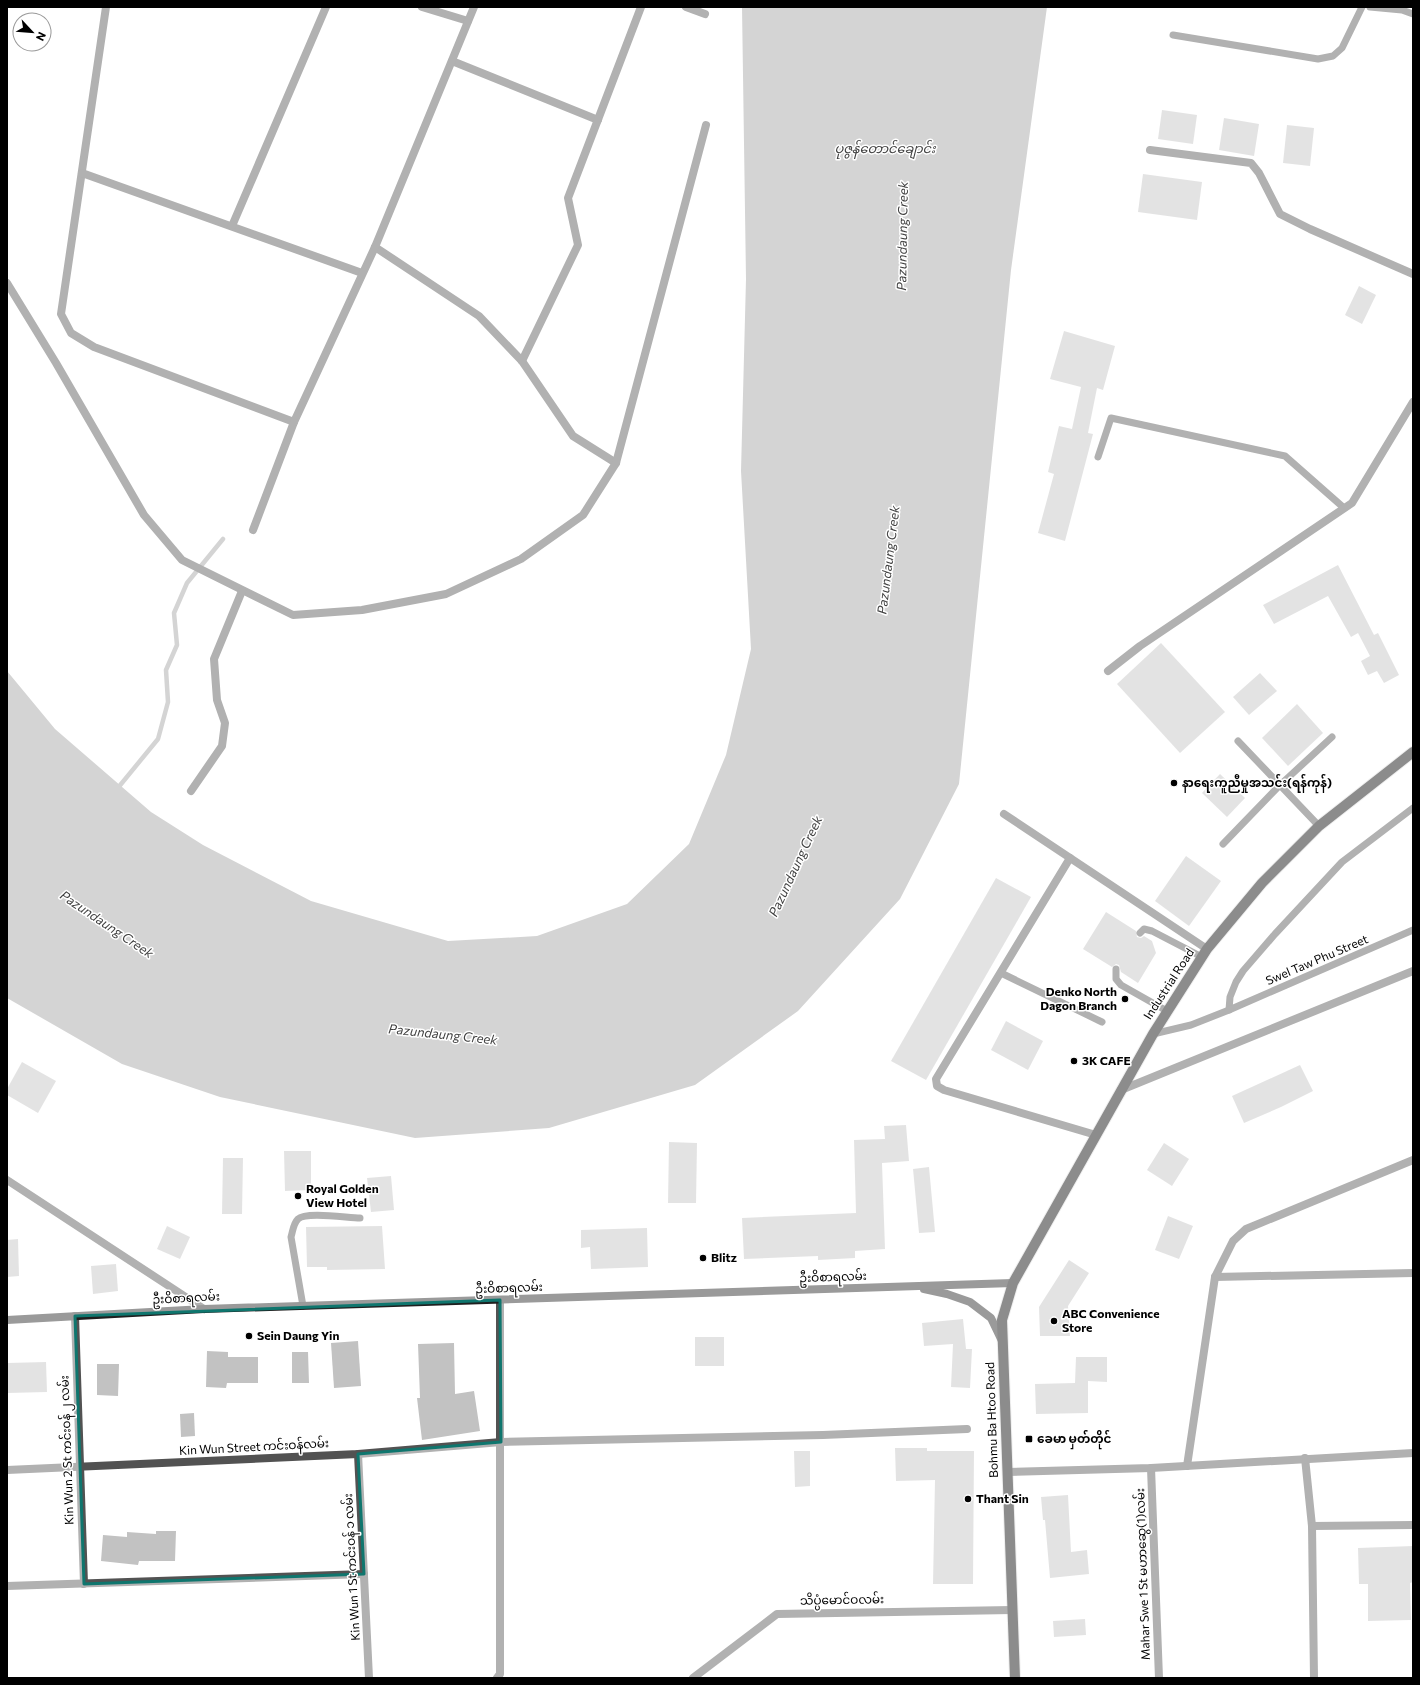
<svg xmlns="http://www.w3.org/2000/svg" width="1420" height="1685" font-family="Commissioner,'Noto Sans Myanmar',sans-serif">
<rect width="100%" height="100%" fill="#fff"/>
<!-- water -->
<path fill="#a0a0a0" d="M742,7h305l-36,263 -52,514 -59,115 -102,112 -103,74 -146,43 -134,10 -195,-41 -98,-33 -115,-66v-327l48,58 96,83 52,33 108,56 137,40 89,-5 90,-32 62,-60 37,-89 25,-106 -10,-178 5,-192z"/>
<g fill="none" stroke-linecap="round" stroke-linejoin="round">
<!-- stream -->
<path stroke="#a0a0a0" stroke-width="4.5" d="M117,789l41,-50 10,-37 -2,-32 11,-25 -3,-32 13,-30 36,-44"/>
</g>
<!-- building -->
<g fill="#c2c2c2">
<path d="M1162,110l35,5 -4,29 -35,-5z"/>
<path d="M1224,118l35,6 -5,32 -35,-6z"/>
<path d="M1287,125l27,3 -4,38 -27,-3z"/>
<path d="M1143,174l59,8 -5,38 -59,-8z"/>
<path d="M1359,286l17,9 -14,29 -17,-9z"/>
<path d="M1064,331l51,15 -12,44 -6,-2 -9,45 5,1 -28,107 -27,-8 16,-59 -6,-2 11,-46 13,3 9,-42 -31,-8z"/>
<path d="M1338,565l36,70 4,-2 21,42 -15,8 -7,-12 -9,4 -7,-14 9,-5 -12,-23 -7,4 -23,-41 -54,28 -11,-19z"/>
<path d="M1161,643l64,69 -45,41 -63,-69z"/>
<path d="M1260,673l17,18 -28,24 -16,-18z"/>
<path d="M1297,704l26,29 -35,33 -26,-28z"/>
<path d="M1220,774l25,24 -18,19 -25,-24z"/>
<path d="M1186,856l35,25 -32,45 -34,-25z"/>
<path d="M996,878l35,19 -105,183 -35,-19z"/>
<path d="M1106,912l30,19 1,6 4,1 3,-2 8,5 4,12 -18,30 -17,-11 -2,-7 -3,-1 -4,3 -29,-18z"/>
<path d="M1006,1021l37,20 -15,29 -37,-20z"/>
<path d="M22,1062l34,19 -18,32 -31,-18v-6z"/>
<path d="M1300,1065l13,26 -32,16 -37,16 -12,-27z"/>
<path d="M906,1125l3,36 -27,2 3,86 -30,2v7l-37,2v-4l-74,3 -2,-41 114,-5 -2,-73 31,-1 -1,-13z"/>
<path d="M669,1142l28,1 -1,60h-28z"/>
<path d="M1164,1143l25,16 -17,27 -25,-16z"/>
<path d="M284,1151h27v39l-26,1z"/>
<path d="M223,1158h20l-1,56h-20z"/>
<path d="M929,1167l6,65 -16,1 -6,-64z"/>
<path d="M391,1176l3,34 -23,2 -4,-34z"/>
<path d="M1168,1216l25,10 -14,33 -24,-9z"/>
<path d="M167,1226l23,11 -10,22 -23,-10z"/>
<path d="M382,1226l3,43 -58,1v-3h-20l-1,-40z"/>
<path d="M647,1228l1,39 -57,2 -1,-22 -9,1v-18z"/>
<path d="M18,1239l1,37 -12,1v-37z"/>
<path d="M1069,1260l20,13 -21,33 2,30h-30l-1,-29z"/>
<path d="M116,1264l2,27 -25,3 -2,-28z"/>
<path d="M963,1319l3,30h6l-2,39 -19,-1 2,-43 -29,2 -2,-23z"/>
<rect x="695" y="1337" width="29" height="29"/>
<path d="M358,1341l3,45 -27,2 -3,-45z"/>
<path d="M454,1343l1,51 19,-3 6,40 -58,9 -5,-42h3l-2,-54z"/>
<path d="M207,1351l21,1v5h30v26h-31l-1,5 -20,-1z"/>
<path d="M292,1352h16l1,31h-17z"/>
<path d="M1076,1357h31v25l-19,-1v32l-52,1 -1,-30 40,-1z"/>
<path d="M46,1362l1,30 -39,1 -1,-30z"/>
<path d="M97,1364h22l-1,32 -21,-1z"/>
<path d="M194,1413l1,23 -14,1 -1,-23z"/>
<path d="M895,1448h32v3h47l-1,133h-40l2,-104 -39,1z"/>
<path d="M794,1451h16v35l-15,1z"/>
<path d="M1068,1495l3,57 16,-2 2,24 -39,4 -5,-58h-2l-2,-23z"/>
<path d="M156,1531h20l-1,30h-36l-1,4 -37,-4 2,-26 24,2v-5l29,2z"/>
<path d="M1413,1546v36l-3,1 1,37 -43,1v-37h-9l-1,-36z"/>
<path d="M1085,1619l1,16 -32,2 -1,-16z"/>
</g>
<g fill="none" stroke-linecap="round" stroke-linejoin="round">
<!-- primary casing -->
<g stroke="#dbdbdb" stroke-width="12">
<path id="primary" d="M1015,1678l-13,-358 11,-37 140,-249 54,-85 55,-66 57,-57 94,-74"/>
</g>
<!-- lane -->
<g stroke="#525252" stroke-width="7">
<path d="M1370,7l32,3 11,4"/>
<path d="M1173,35l145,24 15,-3 9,-8 20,-41"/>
<path d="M1098,457l13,-39 174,38 59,52"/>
<path d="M1238,741l81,85"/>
<path d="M1223,844l56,-58 53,-49"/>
<path d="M1140,933l4,-4 8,2 50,26"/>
<path d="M1116,969v10l5,6 46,26"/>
<path d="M1001,973l101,49"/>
<path d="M1229,1010l1,-13 6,-15 7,-11 32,-37 67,-72 71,-54"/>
<path d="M1153,1034l38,-9 38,-15 184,-80"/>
<path d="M303,1306l-12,-69c2,-6 2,-13 7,-18 8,-8 50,-1 62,-1"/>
</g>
<!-- street -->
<g stroke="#525252" stroke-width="8">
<path d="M106,7l-45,307 10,19 23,14 200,75"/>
<path d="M422,7l46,14"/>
<path d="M686,7l19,7"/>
<path d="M452,61l146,59"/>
<path d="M1150,150l101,13 8,10 21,41 30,15 103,45"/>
<path d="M82,173l280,100"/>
<path d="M232,226l94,-219"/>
<path d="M375,247l104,69 43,45 51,75 43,27"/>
<path d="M7,283l49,80 88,152 38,45 111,55 69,-5 84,-16 75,-35 62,-44 33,-52 90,-338"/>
<path d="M522,361l56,-116 -10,-47 73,-191"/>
<path d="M253,530l41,-108 81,-175 99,-240"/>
<path d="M1108,671l32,-25 212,-143 61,-101"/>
<path d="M191,791l31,-45 3,-23 -8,-23 -3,-41 28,-68"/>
<path d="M1004,814l203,135"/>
<path d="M1070,858l-134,221 1,7 7,4 152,45"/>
<path d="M1121,1090l292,-119"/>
<path d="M7,1180l197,129"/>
<path d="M1215,1277l198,-4"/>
<path d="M75,1316l9,268"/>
<path d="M358,1454l11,224"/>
<path d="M1305,1458l7,68 2,152"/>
<path d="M1187,1466l28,-189 18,-36 13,-12 167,-69"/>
<path d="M1151,1468l8,210"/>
<path d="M7,1470l351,-16 143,-12 322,-7 144,-6"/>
<path d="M1007,1472l144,-4 262,-15"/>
<path d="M1312,1526l101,-1"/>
<path d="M7,1586l357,-12"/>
<path d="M497,1678l3,-4v-374"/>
<path d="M693,1678l84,-64 235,-4"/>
</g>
<!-- secondary -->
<g stroke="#1f1f1f" stroke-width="8">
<path d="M924,1289l23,5 23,8 21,16 11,23"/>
<path d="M7,1320l197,-11 809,-26"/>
</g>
<!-- primary -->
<use href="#primary" stroke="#000" stroke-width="10"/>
</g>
<!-- marked area -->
<path d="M0 0H1420V1685H0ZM500,1300l1,142 -143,12 6,120 -280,10 -9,-268z" fill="#fff" fill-opacity=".55" fill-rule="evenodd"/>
<path fill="none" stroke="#0f766e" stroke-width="3" stroke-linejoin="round" d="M500,1300l1,142 -143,12 6,120 -280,10 -9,-268z"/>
<!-- markers -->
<g fill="#000" stroke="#fff" stroke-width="1.5">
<circle cx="1174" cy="783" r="4"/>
<circle cx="1125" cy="999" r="4"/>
<circle cx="1074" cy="1061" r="4"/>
<circle cx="298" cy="1196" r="4"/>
<circle cx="703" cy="1258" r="4"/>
<circle cx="1054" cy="1321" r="4"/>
<circle cx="249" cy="1336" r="4"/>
<rect x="1025" y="1435" width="8" height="8" rx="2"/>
<circle cx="968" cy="1499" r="4"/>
</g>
<g text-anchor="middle" stroke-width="3" stroke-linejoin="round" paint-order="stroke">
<!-- poi labels -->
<g font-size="12" font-weight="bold" fill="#000" stroke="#fff" text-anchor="start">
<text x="1182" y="787">နာရေးကူညီမှုအသင်း(ရန်ကုန်)</text>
<text x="1117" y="996" text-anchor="end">Denko North<tspan x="1117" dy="14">Dagon Branch</tspan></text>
<text x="1082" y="1065">3K CAFE</text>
<text x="306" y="1193">Royal Golden<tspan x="306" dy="14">View Hotel</tspan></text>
<text x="711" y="1262">Blitz</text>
<text x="1062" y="1318">ABC Convenience<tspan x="1062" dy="14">Store</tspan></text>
<text x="257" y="1340">Sein Daung Yin</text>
<text x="1037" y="1443">ခေမာ မှတ်တိုင်</text>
<text x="976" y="1503">Thant Sin</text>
</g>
<!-- street labels -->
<g font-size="12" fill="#000" stroke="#fff">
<text transform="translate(1317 960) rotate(-23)" y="4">Swel Taw Phu Street</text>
<text transform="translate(1169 984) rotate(-57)" y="4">Industrial Road</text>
<text transform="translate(833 1277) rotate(-2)" y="4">ဦးဝိစာရလမ်း</text>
<text transform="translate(509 1288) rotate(-2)" y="4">ဦးဝိစာရလမ်း</text>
<text transform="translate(186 1298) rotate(-3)" y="4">ဦးဝိစာရလမ်း</text>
<text transform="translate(992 1420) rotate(-92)" y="4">Bohmu Ba Htoo Road</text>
<text transform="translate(254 1447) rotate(-3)" y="4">Kin Wun Street ကင်းဝန်လမ်း</text>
<text transform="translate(67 1450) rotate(-92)" y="4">Kin Wun 2 St ကင်းဝန် ၂ လမ်း</text>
<text transform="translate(352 1567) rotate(-93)" y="4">Kin Wun 1 St ကင်းဝန် ၁ လမ်း</text>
<text transform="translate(1143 1574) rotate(-92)" y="4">Mahar Swe 1 St မဟာဆွေ(1)လမ်း</text>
<text transform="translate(842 1600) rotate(-1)" y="4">သိပ္ပံမောင်ဝလမ်း</text>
</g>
<!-- water labels -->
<g font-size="13" font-style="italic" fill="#414141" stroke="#fff">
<text x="885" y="153">ပုဇွန်တောင်ချောင်း</text>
<text transform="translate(902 236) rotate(-89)" y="5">Pazundaung Creek</text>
<text transform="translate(888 560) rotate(-83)" y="5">Pazundaung Creek</text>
<text transform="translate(795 866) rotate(-65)" y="5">Pazundaung Creek</text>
<text transform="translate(107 924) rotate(34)" y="5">Pazundaung Creek</text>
<text transform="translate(443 1034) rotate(6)" y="5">Pazundaung Creek</text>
</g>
</g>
<!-- border -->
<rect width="1420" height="1685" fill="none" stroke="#000000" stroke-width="16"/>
<!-- north arrow -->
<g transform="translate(32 32) rotate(116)"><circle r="19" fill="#ffffff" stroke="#999999"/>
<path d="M0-3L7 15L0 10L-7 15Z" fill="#000000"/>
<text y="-6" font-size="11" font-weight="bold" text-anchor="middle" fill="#000000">N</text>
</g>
</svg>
